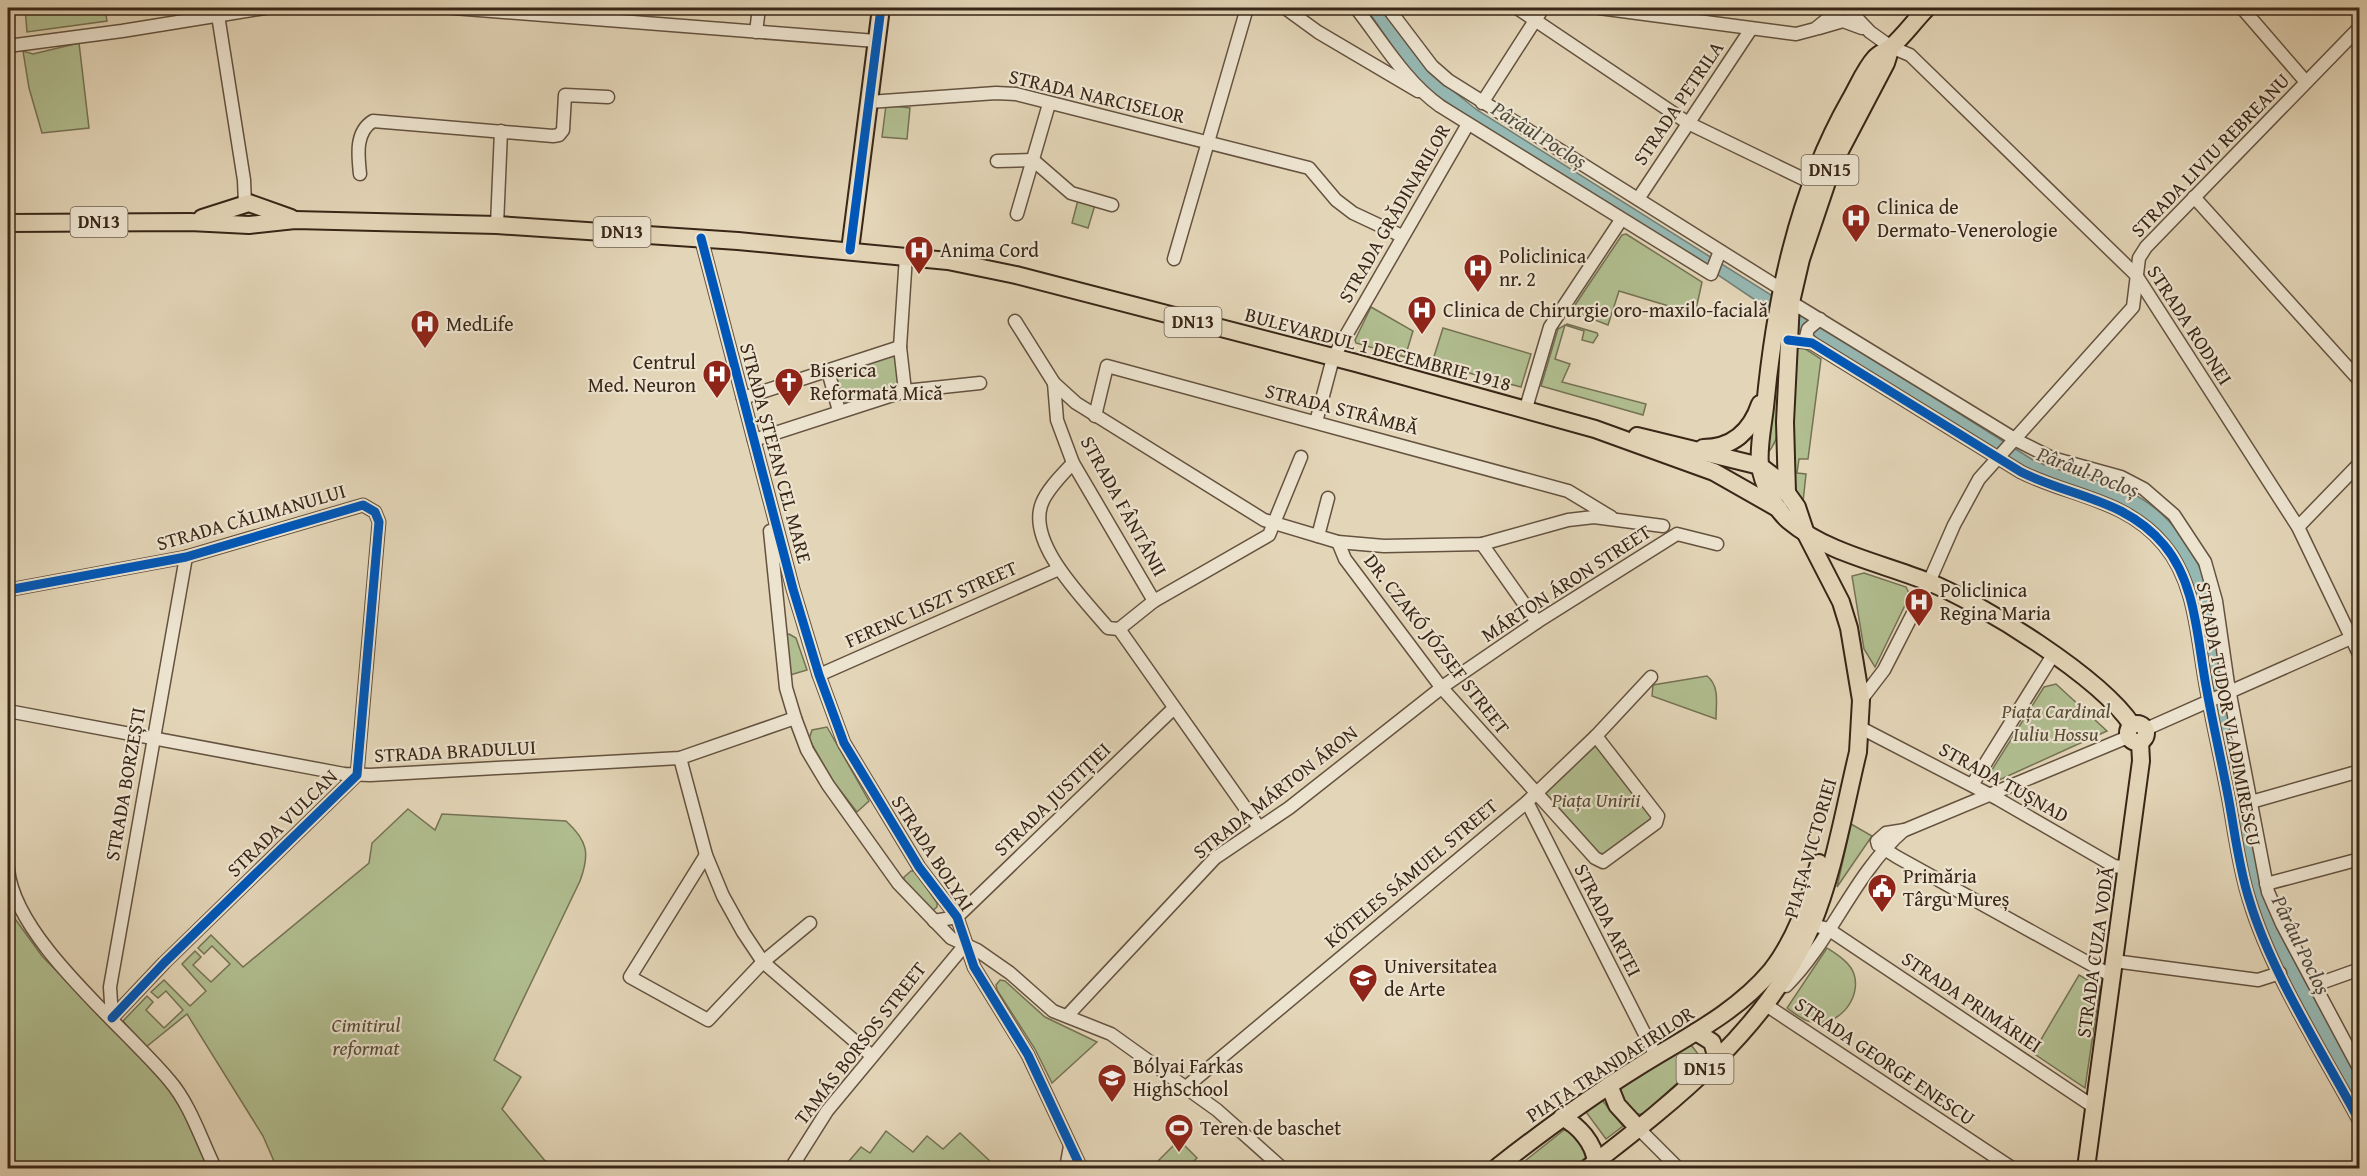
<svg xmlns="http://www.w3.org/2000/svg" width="2367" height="1176" font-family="'Gentium Book Plus',serif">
<rect width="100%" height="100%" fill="#e3d5b7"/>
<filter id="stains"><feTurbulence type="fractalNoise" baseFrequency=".00333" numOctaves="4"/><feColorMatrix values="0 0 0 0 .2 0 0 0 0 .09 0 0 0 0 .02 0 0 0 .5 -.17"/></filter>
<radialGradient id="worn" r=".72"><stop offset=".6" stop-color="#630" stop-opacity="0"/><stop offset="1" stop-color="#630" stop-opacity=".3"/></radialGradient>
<!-- green -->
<g fill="#b1be90" stroke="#757254" stroke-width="1.5">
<path d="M25,8h80l2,13 -80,11z"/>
<path d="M79,43l10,85 -47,5 -13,-45 -6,-37 10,3z"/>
<path d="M886,105l24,3 -3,31 -25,-2z"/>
<path d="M1078,200l17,5 -7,23 -16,-5z"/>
<path d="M1626,234l76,48 -7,32 -76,-23 -11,34 -37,-14 51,-76z"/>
<path d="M1371,307l42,24 -8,26 -49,-14 -1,-3z"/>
<path d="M1567,324l30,9 1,2 -5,8 -11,-3 2,-9 -19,-6 -10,34 15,5 -8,18 84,22 -3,11 -102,-29 17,-57z"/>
<path d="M1443,328l88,26 -10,33 -89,-24z"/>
<path d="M1798,347l6,1 17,11 -13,100h-9l-2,14 9,1 -4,37 -7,-15 -3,-16 1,-125z"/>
<path d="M898,350l4,37 -67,22 -12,-34z"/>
<path d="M1780,359c0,30 8,74 -14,96z"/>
<path d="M1864,573l42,14 4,8 -35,72 -11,-18 -12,-73z"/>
<path d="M789,634l7,4 11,32 -17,5 -4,-40z"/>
<path d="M1707,676c13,10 9,28 9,43l-64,-23 1,-11z"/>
<path d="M2056,684l51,47 -108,49 -8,1 -1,-8 54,-86z"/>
<path d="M827,727l42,74 -12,11 -24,-31 -24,-42 3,-9z"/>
<path d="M1596,736l62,80 -52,45 -70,-68z"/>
<path d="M408,809l27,21 7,-16 124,7c22,20 24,33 14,60l-86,179 27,17 -19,32 49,59h-274l-14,-32 -76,-122 -41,33 -23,-26 24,-25 6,6 -7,8 18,18 19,-18 -17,-19 -8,7 -7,-6 13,-12 26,26 16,-15 -24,-27 13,-13 6,6 -8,8 18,17 19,-18 -18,-18 -8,8 -6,-6 13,-13 32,32 126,-104 3,-20z"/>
<path d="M1851,824l21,12 -35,51z"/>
<path d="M911,871h4l22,32v4l-6,5 -27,-30v-5z"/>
<path d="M13,916l29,40 123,127 15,23 28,62h-200v-248z"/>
<path d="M1827,948c9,6 23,14 27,26 8,25 -17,54 -42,48 -9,-1 -18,-9 -25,-14z"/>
<path d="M2079,975l21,12 -15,101 -52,-35z"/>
<path d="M1000,980l5,1 40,36 52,25 -45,41 -17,-34 -38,-59 -1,-5z"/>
<path d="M1688,1046h4l9,12 -1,4 -56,52h-9l-15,-18 1,-10z"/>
<path d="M1602,1100l21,26 -17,13 -20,-27z"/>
<path d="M1564,1130c11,2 24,18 21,28l-13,10h-56z"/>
<path d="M886,1131l27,21 14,-16 16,13 17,-16 30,28 -6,7h-141l18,-21 9,6z"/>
<path d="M1179,1140l18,18 -10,10h-36z"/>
</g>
<!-- water -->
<path fill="#96b8b3" stroke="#717e75" stroke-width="1.5" d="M1366,8h15l46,62 50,40 556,350c29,14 62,17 92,30 44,19 72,61 85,105l69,332 80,150v35l-94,-178 -13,-33 -56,-303 -44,-72 -15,-13 -20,-10 -61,-17 -237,-143 -110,-74 -237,-149 -48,-34 -15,-16z"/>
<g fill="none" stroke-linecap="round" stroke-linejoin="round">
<!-- minor casing -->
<g stroke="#64523f" stroke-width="15">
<g id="minor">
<path d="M453,8l423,33"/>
<path d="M1285,8l33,24 100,59"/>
<path d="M1356,8c26,33 49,73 84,98l271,168 9,-23"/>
<path d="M1388,8l44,58 16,14 333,209"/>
<path d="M1517,8l171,115 124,60"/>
<path d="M1599,8l197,26 19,-5 26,-21"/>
<path d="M1847,8l23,24 21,15 19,8 226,220 162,252 62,129"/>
<path d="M2242,8l64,74"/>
<path d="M217,9l27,171 1,24"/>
<path d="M1819,28l24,-7 19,7"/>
<path d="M756,32l3,-24"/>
<path d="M8,46l114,-15 143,-23"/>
<path d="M869,102l127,-9 20,1 293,74 27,32 17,13 49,23"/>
<path d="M1482,103l61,-95"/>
<path d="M997,161l36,-1 38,33 41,12"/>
<path d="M360,174c-2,-19 -5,-42 13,-53l180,15 6,-1 4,-5 2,-35 43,2"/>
<path d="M2194,197l166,184"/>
<path d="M1638,199l113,-170"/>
<path d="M1017,214l32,-110"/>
<path d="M497,225l4,-94"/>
<path d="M701,238l92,351 26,86 25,68 75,124 38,50 17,50 54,88 53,113"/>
<path d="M1174,259l73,-251"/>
<path d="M1791,302l227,139 34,17 69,19 23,12 30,26 31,47 11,39 12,83 40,208 14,32 78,146"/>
<path d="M1015,321l39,62 22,20 188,117 74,22 46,4 98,-2 86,-24 26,-3 69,9"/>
<path d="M1788,340l24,3 209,129c50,25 105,27 143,73 32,38 33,93 42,141 7,39 16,77 23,115 6,33 10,67 20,98 22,74 74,154 111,223"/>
<path d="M1812,343l-6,-6 2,-8 12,-10"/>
<path d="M900,347l6,-91"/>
<path d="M828,371l11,40"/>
<path d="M1054,383l3,37 16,43 81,138"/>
<path d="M905,391l75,-8"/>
<path d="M743,398l157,-51 5,44 -151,49"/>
<path d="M1526,408l24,-81 71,-107"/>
<path d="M1095,416l12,-50 461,125 43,26"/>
<path d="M1316,422l17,-64 135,-234"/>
<path d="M1073,463c-10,11 -25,25 -31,40 -16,40 42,96 66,125l11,1"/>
<path d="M2298,527l62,-64"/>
<path d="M770,531l16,157 9,30 12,32 21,35 70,98 53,55 26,12 33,23 43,38 58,23 106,76 65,58"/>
<path d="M1318,536l10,-38"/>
<path d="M1338,542l7,17 96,128 154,171 8,4 53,-39 2,-7 -62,-80"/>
<path d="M1482,544l55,78"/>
<path d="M8,590l178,-33 177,-52 12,7 4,10 -22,253 -193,188 -52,55"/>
<path d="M1119,629l35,-28 115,-66 32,-78"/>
<path d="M1119,629l139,197"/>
<path d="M819,675l240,-106"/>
<path d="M1861,700l23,-30 45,-88 25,-57 25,-46 154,-172 6,-49 7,-11 214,-220"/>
<path d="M8,711l336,63 26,1 310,-17 115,-40"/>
<path d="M1861,728l137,71 116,67 14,2"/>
<path d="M2146,729l214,-95"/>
<path d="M680,758l26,97 17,41 20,36 20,30 109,94"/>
<path d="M1972,785l81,-130"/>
<path d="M1527,802l129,254"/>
<path d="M2251,802l109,-31"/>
<path d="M706,855l-76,122 78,43 55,-58 47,-39"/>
<path d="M8,869c7,71 115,156 161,211 21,24 32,59 46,88"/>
<path d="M2266,884l94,-25"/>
<path d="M934,921l23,-4 217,-209"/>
<path d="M1805,928l12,-2 11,3 266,178"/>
<path d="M2114,961l144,19 22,-7"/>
<path d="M2112,976l-215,-119 -19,-12 -1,-4 9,-8 19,-3 223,-93"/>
<path d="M2315,985l45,-16"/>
<path d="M1786,986c46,-46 67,-111 118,-156"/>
<path d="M1766,1005l246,163"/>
<path d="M1067,1016l148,-158 74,-50 156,-123 92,-63 140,-88 40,10"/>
<path d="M112,1018l-2,-31 76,-430"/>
<path d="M1186,1087l341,-285 69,-66 55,-59"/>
<path d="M1639,1129l39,39"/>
<path d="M791,1168l36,-57 137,-165"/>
<path d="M1066,1168l4,-22"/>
</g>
</g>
<!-- major casing -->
<g stroke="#392617" stroke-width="20">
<g id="major">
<path d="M1927,8c-12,12 -23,28 -36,39 -5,4 -12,6 -16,11 -10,11 -17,28 -25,42 -53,93 -75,201 -85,307 -2,18 -7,40 -5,58 2,18 15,44 29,56 38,32 92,42 137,60 56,22 174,96 206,144"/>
<path d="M202,218l47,-15 42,15"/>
<path d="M8,223l182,-1 59,3 46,-5 202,5 241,16 210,20 68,14 340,88 239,66 119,43 65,37"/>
<path d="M850,250l31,-242"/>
<path d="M1703,448c30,0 48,-17 57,-44"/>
<path d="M1787,493l-2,-71 6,-120 10,-43 32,-95 53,-101 5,-16"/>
<circle cx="2137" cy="733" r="9"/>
<path d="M1696,1032l16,10 5,16"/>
<path d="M1609,1085l8,20 22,24"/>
<path d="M1562,1117c17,9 32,26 34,45"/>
<path d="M1496,1168c46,-36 92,-70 142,-101 46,-29 97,-53 133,-96 23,-29 39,-72 48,-108"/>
<path d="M1588,1168c85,-66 180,-139 223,-241 23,-55 33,-117 47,-175l3,-52 -12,-72 -8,-26 -35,-68 -9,-27 -20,-28 -17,-13 -123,-30"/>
<path d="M2086,1168l55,-407 -1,-19"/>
</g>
</g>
<!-- minor -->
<use href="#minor" stroke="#ede4d0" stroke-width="12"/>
<!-- major -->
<use href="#major" stroke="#e3d5b7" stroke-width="16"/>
<!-- cycleway casing -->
<g stroke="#ede4d0" stroke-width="13">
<g id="cycleway">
<path d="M701,238l92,351 26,86 25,68 75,124 38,50 17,50 54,88 53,113"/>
<path d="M850,250l31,-242"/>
<path d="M1788,340l24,3 209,129c50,25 105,27 143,73 32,38 33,93 42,141 7,39 16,77 23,115 6,33 10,67 20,98 22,74 74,154 111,223"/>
<path d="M8,590l178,-33 177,-52 12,7 4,10 -22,253 -193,188 -52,55"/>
</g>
</g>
<!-- cycleway -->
<use href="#cycleway" stroke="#0057b8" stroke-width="9"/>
</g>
<!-- icons -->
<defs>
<g id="hospital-pin" transform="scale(1.5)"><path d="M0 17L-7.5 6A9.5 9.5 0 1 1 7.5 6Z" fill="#8f2418" stroke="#ede4d0"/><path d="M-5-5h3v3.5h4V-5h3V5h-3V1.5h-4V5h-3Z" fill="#fff"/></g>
<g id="church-pin" transform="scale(1.5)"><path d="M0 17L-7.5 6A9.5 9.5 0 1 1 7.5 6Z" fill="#8f2418" stroke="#ede4d0"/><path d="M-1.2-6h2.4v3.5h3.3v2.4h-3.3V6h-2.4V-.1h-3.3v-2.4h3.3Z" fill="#fff"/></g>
<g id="civic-pin" transform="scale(1.5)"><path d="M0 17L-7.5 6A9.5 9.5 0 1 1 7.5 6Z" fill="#8f2418" stroke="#ede4d0"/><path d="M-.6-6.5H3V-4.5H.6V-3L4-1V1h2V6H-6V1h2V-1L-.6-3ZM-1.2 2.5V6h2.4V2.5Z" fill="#fff"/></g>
<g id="university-pin" transform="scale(1.5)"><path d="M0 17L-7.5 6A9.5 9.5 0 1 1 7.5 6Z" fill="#8f2418" stroke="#ede4d0"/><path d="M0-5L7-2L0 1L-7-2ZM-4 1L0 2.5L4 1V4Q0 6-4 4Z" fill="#fff"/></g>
<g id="stadium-pin" transform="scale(1.5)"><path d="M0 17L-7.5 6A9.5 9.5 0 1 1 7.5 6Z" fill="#8f2418" stroke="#ede4d0"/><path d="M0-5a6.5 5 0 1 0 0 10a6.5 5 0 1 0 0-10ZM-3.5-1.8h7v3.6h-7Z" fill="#fff"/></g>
</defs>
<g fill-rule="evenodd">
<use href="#hospital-pin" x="1856" y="218"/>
<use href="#hospital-pin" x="919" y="250"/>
<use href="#hospital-pin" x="1478" y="268"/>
<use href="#hospital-pin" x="1422" y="310"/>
<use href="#hospital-pin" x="425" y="324"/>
<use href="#hospital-pin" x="717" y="374"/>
<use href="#church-pin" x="789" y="382"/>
<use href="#hospital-pin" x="1919" y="602"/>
<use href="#civic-pin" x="1882" y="888"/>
<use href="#university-pin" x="1363" y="978"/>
<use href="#university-pin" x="1112" y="1078"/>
<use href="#stadium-pin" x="1179" y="1128"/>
</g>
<g text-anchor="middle" stroke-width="4.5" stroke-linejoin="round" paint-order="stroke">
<!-- shield labels -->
<g fill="#ede4d0" stroke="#6f5f4e" stroke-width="1.5">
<rect x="1801.5" y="155" width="57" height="30" rx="4.5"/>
<rect x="70.5" y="207" width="57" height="30" rx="4.5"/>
<rect x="593.5" y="217" width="57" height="30" rx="4.5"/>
<rect x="1164.5" y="307" width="57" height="30" rx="4.5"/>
<rect x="1676.5" y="1054" width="57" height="30" rx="4.5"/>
</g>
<g font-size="18" font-weight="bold" fill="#392617">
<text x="1830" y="176">DN15</text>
<text x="99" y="228">DN13</text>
<text x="622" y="238">DN13</text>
<text x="1193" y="328">DN13</text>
<text x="1705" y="1075">DN15</text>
</g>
<!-- street labels -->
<g font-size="20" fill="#392617" stroke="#ede4d0">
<text transform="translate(1097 96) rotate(13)" y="7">STRADA NARCISELOR</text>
<text transform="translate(1678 103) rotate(-56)" y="7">STRADA PETRILA</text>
<text transform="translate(2210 155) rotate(-46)" y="7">STRADA LIVIU REBREANU</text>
<text transform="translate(1394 213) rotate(-60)" y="7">STRADA GRĂDINARILOR</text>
<text transform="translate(2190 325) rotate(57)" y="7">STRADA RODNEI</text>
<text transform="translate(1378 349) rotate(15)" y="7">BULEVARDUL 1 DECEMBRIE 1918</text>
<text transform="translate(1342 409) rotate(14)" y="7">STRADA STRÂMBĂ</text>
<text transform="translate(776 453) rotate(75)" y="7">STRADA ȘTEFAN CEL MARE</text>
<text transform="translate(1124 506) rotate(61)" y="7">STRADA FÂNTÂNII</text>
<text transform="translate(251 517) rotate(-16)" y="7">STRADA CĂLIMANULUI</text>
<text transform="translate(1566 583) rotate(-33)" y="7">MÁRTON ÁRON STREET</text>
<text transform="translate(931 604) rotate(-24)" y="7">FERENC LISZT STREET</text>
<text transform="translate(1437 644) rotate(52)" y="7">DR. CZAKÓ JÓZSEF STREET</text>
<text transform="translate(2229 714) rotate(79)" y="7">STRADA TUDOR VLADIMIRESCU</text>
<text transform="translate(455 751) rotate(-3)" y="7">STRADA BRADULUI</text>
<text transform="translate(2004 782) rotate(29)" y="7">STRADA TUȘNAD</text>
<text transform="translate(125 784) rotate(-80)" y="7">STRADA BORZEȘTI</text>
<text transform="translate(1275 792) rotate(-38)" y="7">STRADA MÁRTON ÁRON</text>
<text transform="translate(1052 799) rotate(-44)" y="7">STRADA JUSTIȚIEI</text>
<text transform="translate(282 823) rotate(-44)" y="7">STRADA VULCAN</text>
<text transform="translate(1810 848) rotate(-74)" y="7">PIAȚA VICTORIEI</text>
<text transform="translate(933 853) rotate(57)" y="7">STRADA BOLYAI</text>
<text transform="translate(1411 873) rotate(-40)" y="7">KÖTELES SÁMUEL STREET</text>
<text transform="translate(1608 920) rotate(63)" y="7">STRADA ARTEI</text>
<text transform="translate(2095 952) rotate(-82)" y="7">STRADA CUZA VODĂ</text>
<text transform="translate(1972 1002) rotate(34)" y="7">STRADA PRIMĂRIEI</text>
<text transform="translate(860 1043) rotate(-52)" y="7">TAMÁS BORSOS STREET</text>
<text transform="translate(1885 1061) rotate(34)" y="7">STRADA GEORGE ENESCU</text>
<text transform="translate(1610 1064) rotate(-33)" y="7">PIAȚA TRANDAFIRILOR</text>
</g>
<!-- poi labels -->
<g font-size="20" fill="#392617" stroke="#ede4d0" text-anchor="start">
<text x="1877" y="214">Clinica de<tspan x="1877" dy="23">Dermato-Venerologie</tspan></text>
<text x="940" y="257">Anima Cord</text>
<text x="1499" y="263">Policlinica<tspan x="1499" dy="23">nr. 2</tspan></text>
<text x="1443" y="317">Clinica de Chirurgie oro-maxilo-facială</text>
<text x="446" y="331">MedLife</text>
<text x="696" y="369" text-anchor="end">Centrul<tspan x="696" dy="23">Med. Neuron</tspan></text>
<text x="810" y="377">Biserica<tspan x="810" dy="23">Reformată Mică</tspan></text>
<text x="1940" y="597">Policlinica<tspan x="1940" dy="23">Regina Maria</tspan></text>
<text x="1903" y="883">Primăria<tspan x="1903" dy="23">Târgu Mureș</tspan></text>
<text x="1384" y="973">Universitatea<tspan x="1384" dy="23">de Arte</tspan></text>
<text x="1133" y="1073">Bólyai Farkas<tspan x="1133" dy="23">HighSchool</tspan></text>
<text x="1200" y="1135">Teren de baschet</text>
</g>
<!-- park labels -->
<g font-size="20" font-style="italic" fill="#574c35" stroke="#ede4d0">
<text x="2056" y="718">Piața Cardinal<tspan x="2056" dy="23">Iuliu Hossu</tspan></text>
<text x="1596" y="807">Piața Unirii</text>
<text x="366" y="1032">Cimitirul<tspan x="366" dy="23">reformat</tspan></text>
</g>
<!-- water labels -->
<g font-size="21" font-style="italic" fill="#504a3e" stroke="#ede4d0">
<text transform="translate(1539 135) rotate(32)" y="7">Pârâul Pocloș</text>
<text transform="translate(2088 472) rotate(21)" y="7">Pârâul Pocloș</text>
<text transform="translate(2301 945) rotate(64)" y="7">Pârâul Pocloș</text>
</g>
</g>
<!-- margin -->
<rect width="2367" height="1176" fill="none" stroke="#e3d5b7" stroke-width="30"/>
<rect x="9" y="9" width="2349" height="1158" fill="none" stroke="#392617" stroke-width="3"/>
<rect x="15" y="15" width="2337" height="1146" fill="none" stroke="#392617" stroke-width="1.5"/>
<rect width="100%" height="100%" filter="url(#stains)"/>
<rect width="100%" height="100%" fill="url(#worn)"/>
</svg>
